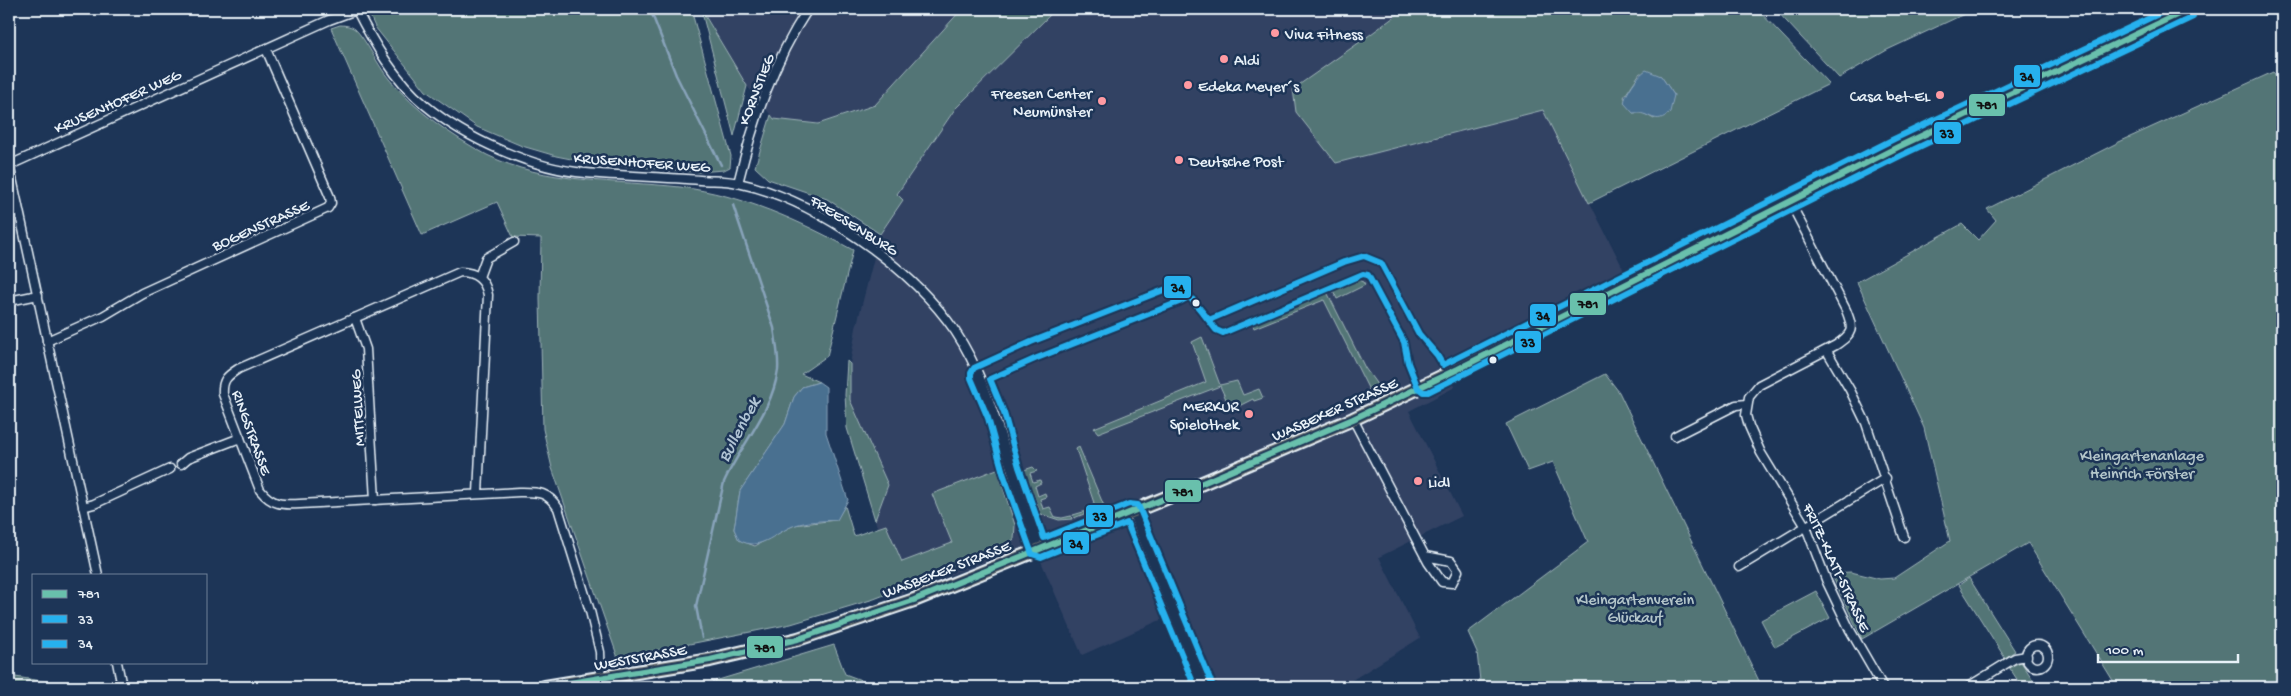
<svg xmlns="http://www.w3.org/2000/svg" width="2291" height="696" font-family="'Gochi Hand',sans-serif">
<rect width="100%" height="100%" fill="#1d3557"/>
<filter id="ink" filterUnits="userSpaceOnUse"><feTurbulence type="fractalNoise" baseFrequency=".02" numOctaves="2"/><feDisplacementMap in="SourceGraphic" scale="10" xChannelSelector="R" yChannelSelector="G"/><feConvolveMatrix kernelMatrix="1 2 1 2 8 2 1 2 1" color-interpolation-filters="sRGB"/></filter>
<g filter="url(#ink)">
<!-- built -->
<g fill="#324264">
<path d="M702,9h260l-87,96 -57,19 -44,-5 -27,-33z"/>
<path d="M1056,9h349l-45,33 -24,121 207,-53 81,160 -178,92 9,25 -46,24 53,105 -83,41 41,81 -79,49h-145l-29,-70 -85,38 -49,-112 -134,52 -24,-75 13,-35 -38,-85v-36l6,-36 24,-94 23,-34 -6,-6 58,-85z"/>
</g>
<!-- green -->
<g fill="#537576" stroke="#9eb3b7" fill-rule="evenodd">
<path d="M367,9h324l40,147 -1,11 -6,3 -26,2 -107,-9 -35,-7 -34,-10 -45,-19 -51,-36 -51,-64z"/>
<path d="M701,9l46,77 -13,50z"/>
<path d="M962,9h94l-101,100 -58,85 6,6 -23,34 -53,-35 -59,-20 -13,-12 16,-52 3,4 44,5 57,-19z"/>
<path d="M1405,9h352l72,75 -240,119 -46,-93 -207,53 -40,-51 -3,-23 67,-47zM1640,73l21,3 13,19 -20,24 -13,-7 -8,1 -9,-16z"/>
<path d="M1775,9h200l-88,41 -48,28z"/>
<path d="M340,25c5,0 11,1 15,4 11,10 23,37 34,50 27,32 61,56 98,76 58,29 130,25 193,32 63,8 118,33 173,63l-26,106 -26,18 18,8 -17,5 -8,10 -9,27 -45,67 -6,38 5,11 16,6 39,-21 42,-5 9,-14 9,30 32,-11 16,37 50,-19 -20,-49 65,-25 18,56 -1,14 -11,9 -29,10 -20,10 -80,31 -83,25 -173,34 -66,-190 -9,-39 -3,-130 1,-61 -28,-1 -16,-35 -75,33 -91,-207z"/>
<path d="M2273,72l9,10v605h-165l-89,-144 -166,96 -31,-66 20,-1 29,7 14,-1 56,-37 -26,-113 -67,-146 105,-58 16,16 18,-20 -9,-11 132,-67z"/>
<path d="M1353,278l10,4 2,3 -28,14 -5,-11z"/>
<path d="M1325,288l40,80 16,22 -10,4 -47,-94 -70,28 -3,-9z"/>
<path d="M1202,337l18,48 17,-4 6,14 16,-6 4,9 -9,3 -1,-2 -22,11 -11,-24 -122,47 -4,-5 112,-46 -14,-40z"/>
<path d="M847,361l3,3v36l38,85 -13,35 -28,-92 -2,-33z"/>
<path d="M1605,374l14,18 143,295h-293l11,-6 -3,-29 -9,-20 120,-90 -35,-80 -25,9 -22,-47z"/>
<path d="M1079,447l25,59 -30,12 -1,-3 17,-5 4,-7 -18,-54z"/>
<path d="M1033,467l4,4 -7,2 3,9 7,-2 1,3 -6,3 3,10 7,-3 1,4 -6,2 3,10 7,-2 5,10 7,1 9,-2 1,3 -13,1 -18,-6 -17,-44z"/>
<path d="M1969,578l46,73 -10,7 -46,-73z"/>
<path d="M1816,591l14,27 -55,29 -14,-27z"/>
<path d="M834,645l11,29 16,6 4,7h-148l-2,-6z"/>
<path d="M2021,662l17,25h-16l-13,-20z"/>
<path d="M9,676l71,11h-71z"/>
</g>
<!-- water -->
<g fill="#486f90" stroke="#88a3ba">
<path d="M1646,70l15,6 13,19 -4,17c-15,15 -20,-1 -37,1l-9,-10c1,-9 14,-28 22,-33z"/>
<path d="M819,382l7,5v46l22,67 -11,20c-14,1 -32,1 -44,6 -20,8 -33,26 -54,14l-5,-11 6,-38 45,-67 9,-27 8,-10z"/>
</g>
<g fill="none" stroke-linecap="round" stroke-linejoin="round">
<!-- stream -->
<g stroke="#88a3ba" stroke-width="2.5">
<path d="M650,9l26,66 45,90"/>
<path d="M702,638l-6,-32 28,-124c17,-38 48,-69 54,-112 1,-13 -2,-28 -4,-42l-41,-123"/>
<path d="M713,682l1,5"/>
</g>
<!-- street casing -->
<g stroke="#e8f1f8" stroke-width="11">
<g id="street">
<path d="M356,9c17,33 39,72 69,96 41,34 108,64 161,68 38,3 76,4 114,7 13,1 26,0 38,3 77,16 173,84 217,148 28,42 41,90 56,137 8,27 19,54 28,81"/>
<path d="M738,183c15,-61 35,-121 70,-174"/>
<path d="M1790,202l56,108c8,20 7,23 -10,35l-77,40 -10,12 -3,18 3,11 12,27 45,74 21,55 23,48 33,57"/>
<path d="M479,277l7,-19 28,-16"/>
<path d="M9,301l29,-6"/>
<path d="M355,318l11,31 9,151"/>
<path d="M47,341l56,-25 39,-23 186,-85 3,-5 -1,-6 -64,-148"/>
<path d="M1827,351l23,39 16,33 38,114"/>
<path d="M1353,419l75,143 14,20 10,1 6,-12 -7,-10 -26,-5"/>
<path d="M1675,436l61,-31 11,-1"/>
<path d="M181,464l7,-6 52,-20"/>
<path d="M478,493l10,-198c-3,-16 -13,-23 -28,-23l-222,97c-11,7 -16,11 -15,25l37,96c12,15 22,15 40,14l219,-12c19,0 28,-1 39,16l32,103 10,41 1,27"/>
<path d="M83,507l11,-3 76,-35"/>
<path d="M1132,512l72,175"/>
<path d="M1739,567l147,-89"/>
<path d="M98,575l-88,-406 2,-5 317,-144 27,-10"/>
<circle cx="2037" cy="656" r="11"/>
<path d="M117,662l5,25"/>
<path d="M1968,687l47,-29 12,-2"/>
</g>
</g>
<!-- primary casing -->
<g stroke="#e8f1f8" stroke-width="16">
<path id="primary" d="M545,687l165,-27 88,-21 116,-39 279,-113 160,-68 105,-50 440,-222 291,-138"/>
</g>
<!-- street -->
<use href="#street" stroke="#1d3557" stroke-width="8"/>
<!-- primary -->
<use href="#primary" stroke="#6c706d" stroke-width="12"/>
<!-- bus-1 casing -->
<g stroke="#1d3557" stroke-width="10">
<path id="bus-1" d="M545,687l165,-27 88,-21 116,-39 279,-113 160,-68 105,-50 440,-222 291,-138"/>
</g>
<!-- bus-2 casing -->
<g stroke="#1d3557" stroke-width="10">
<path id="bus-2" d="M1212,684l-74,-179 -9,-1 -85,34 -25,-71 -15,-54 -14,-34 47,-21 142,-56 11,-6 26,34 7,3 140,-59 5,1 36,67 4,21 10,25 5,4h5l474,-237 291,-138"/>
</g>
<!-- bus-3 casing -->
<g stroke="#1d3557" stroke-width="10">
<path id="bus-3" d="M1195,687l-68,-164 -86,34 -9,-3 -29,-81 -15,-55 -17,-40v-5l3,-5 57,-26 143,-56 8,2 27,32 135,-58 20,-6 17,7 38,71 18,21 6,10 451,-226 275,-130"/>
</g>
<!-- bus-1 -->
<use href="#bus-1" stroke="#69c0ac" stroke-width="6"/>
<!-- bus-2 -->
<use href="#bus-2" stroke="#26b1ee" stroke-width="6"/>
<!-- bus-3 -->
<use href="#bus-3" stroke="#26b1ee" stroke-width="6"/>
</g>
</g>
<!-- markers -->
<g fill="#ff9aa2" stroke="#1d3557" stroke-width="2">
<circle cx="1275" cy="33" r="5"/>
<circle cx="1224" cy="59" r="5"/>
<circle cx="1188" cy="85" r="5"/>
<circle cx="1940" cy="95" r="5"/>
<circle cx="1102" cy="101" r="5"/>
<circle cx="1179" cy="160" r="5"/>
<circle cx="1249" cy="414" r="5"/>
<circle cx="1418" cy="481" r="5"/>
</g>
<g fill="#e8f1f8" stroke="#1d3557" stroke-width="2">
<circle cx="1196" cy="303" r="4.5"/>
<circle cx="1493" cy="360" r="4.5"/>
</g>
<g text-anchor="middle" stroke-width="5" stroke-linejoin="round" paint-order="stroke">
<!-- poi labels -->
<g font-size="16" fill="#e8f1f8" stroke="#1d3557" text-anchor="start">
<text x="1285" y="39">Viva Fitness</text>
<text x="1234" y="65">Aldi</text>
<text x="1198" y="91">Edeka Meyer´s</text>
<text x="1092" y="98" text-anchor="end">Freesen Center<tspan x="1092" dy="18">Neumünster</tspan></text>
<text x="1930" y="101" text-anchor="end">Casa bet-EL</text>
<text x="1189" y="166">Deutsche Post</text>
<text x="1239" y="411" text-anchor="end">MERKUR<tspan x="1239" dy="18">Spielothek</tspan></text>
<text x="1428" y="487">Lidl</text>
</g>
<!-- street labels -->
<g font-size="16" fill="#e8f1f8" stroke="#1d3557">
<text transform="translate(755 89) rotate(-69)" y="6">KORNSTIEG</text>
<text transform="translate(117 100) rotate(-24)" y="6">KRUSENHOFER WEG</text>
<text transform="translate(642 161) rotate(4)" y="6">KRUSENHOFER WEG</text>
<text transform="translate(260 224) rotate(-24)" y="6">BOGENSTRASSE</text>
<text transform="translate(855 224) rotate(32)" y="6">FREESENBURG</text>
<text transform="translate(356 408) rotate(-93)" y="6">MITTELWEG</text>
<text transform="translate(1334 408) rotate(-24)" y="6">WASBEKER STRASSE</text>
<text transform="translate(253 432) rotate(70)" y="6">RINGSTRASSE</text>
<text transform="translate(1838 567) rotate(65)" y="6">FRITZ-KLATT-STRASSE</text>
<text transform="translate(946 568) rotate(-21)" y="6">WASBEKER STRASSE</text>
<text transform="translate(640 656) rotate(-10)" y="6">WESTSTRASSE</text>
</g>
<!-- park labels -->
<g font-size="16" fill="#b4c6ca" stroke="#1d3557">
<text x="2142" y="460">Kleingartenanlage<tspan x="2142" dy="18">Heinrich Förster</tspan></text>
<text x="1635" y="604">Kleingartenverein<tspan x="1635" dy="18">Glückauf</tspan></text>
</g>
<!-- water labels -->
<g font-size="18" font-style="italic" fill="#b0c4d4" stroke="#1d3557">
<text transform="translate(738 429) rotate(-62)" y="6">Bullenbek</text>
</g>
</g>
<g stroke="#1d3557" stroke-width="2">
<rect x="2013" y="64" width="28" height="24" rx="5" fill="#26b1ee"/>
<rect x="1968" y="93" width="38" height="24" rx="5" fill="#69c0ac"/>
<rect x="1933" y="121" width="29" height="24" rx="5" fill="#26b1ee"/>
<rect x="1163" y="275" width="29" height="24" rx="5" fill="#26b1ee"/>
<rect x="1569" y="292" width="38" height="24" rx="5" fill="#69c0ac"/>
<rect x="1529" y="303" width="28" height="24" rx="5" fill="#26b1ee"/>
<rect x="1514" y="330" width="28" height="24" rx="5" fill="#26b1ee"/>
<rect x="1164" y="479" width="38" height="24" rx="5" fill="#69c0ac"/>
<rect x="1085" y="504" width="29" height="24" rx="5" fill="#26b1ee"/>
<rect x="1062" y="531" width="28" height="24" rx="5" fill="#26b1ee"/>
<rect x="746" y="635" width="38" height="24" rx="5" fill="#69c0ac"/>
</g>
<g font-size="14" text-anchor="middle" font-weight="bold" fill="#111">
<text x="2027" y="81">34</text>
<text x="1987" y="109">781</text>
<text x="1947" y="138">33</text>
<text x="1178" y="292">34</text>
<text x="1588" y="308">781</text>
<text x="1543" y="320">34</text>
<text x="1528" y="347">33</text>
<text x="1183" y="496">781</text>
<text x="1100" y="521">33</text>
<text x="1076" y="548">34</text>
<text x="765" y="652">781</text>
</g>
<!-- margin -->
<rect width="2291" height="696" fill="none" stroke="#1d3557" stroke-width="30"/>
<rect x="15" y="15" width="2261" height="666" fill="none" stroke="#e8f1f8" stroke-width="2" filter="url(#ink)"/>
<!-- legend -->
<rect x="32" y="574" width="175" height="90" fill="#1d3557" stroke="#6e8097"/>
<rect x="42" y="590" width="25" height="8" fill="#69c0ac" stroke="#6e8097"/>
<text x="78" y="598" font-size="15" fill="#e8f1f8">781</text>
<rect x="42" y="615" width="25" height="8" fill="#26b1ee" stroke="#6e8097"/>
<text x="78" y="624" font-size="15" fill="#e8f1f8">33</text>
<rect x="42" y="640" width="25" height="8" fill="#26b1ee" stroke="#6e8097"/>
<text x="78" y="648" font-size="15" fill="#e8f1f8">34</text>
<!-- scale -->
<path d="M2098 654v8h140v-8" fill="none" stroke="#e8f1f8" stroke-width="2.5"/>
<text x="2106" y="654" font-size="15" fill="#e8f1f8" stroke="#1d3557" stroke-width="4" paint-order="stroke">100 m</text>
</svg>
